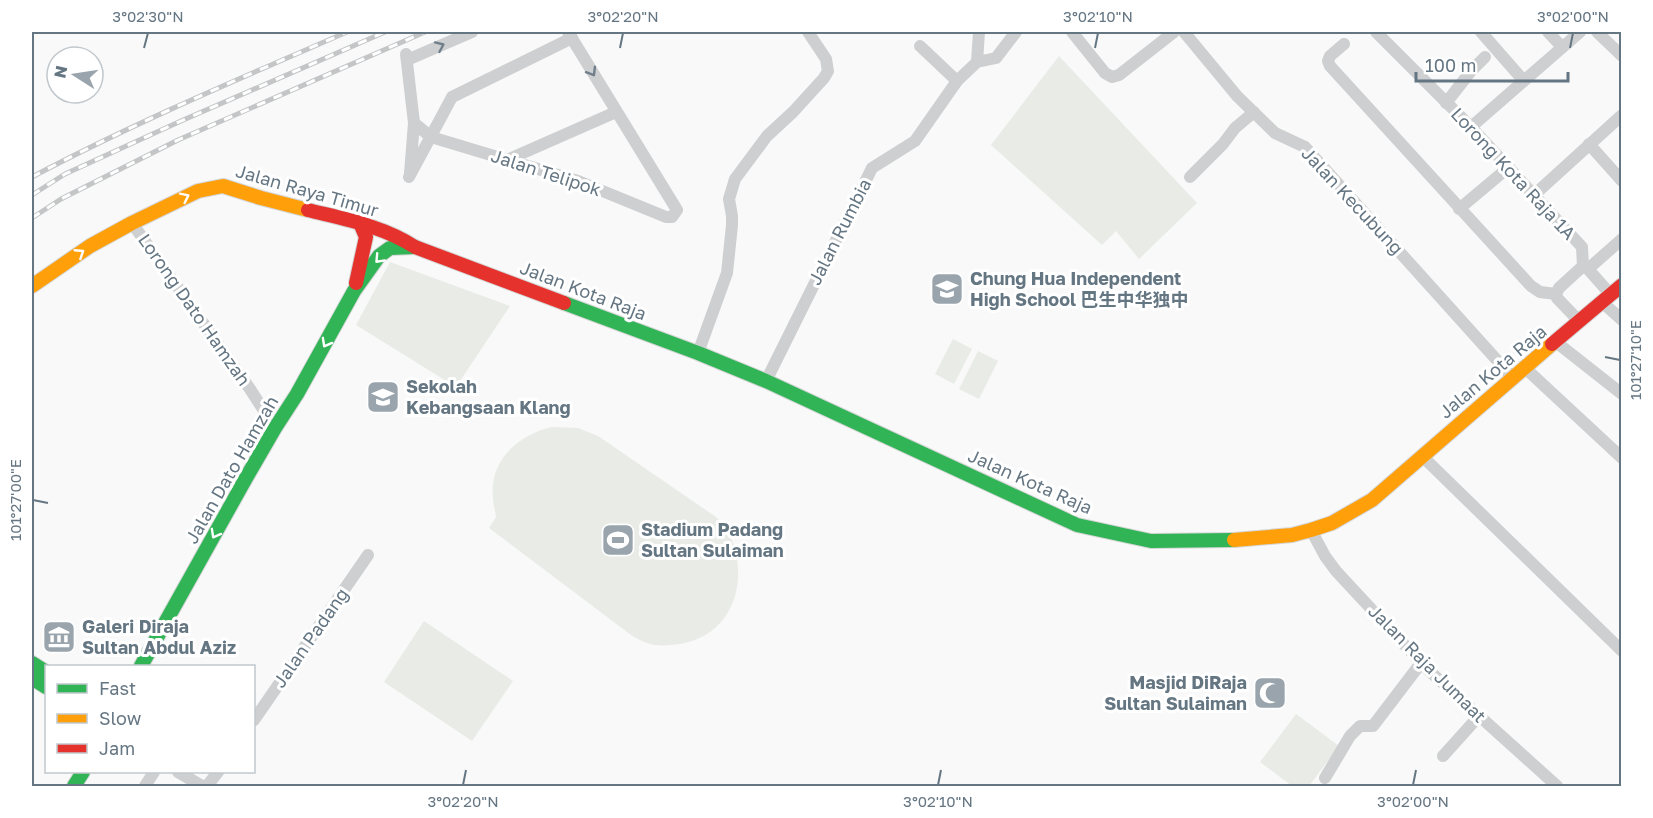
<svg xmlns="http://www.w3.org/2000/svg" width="1653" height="818" font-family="'Golos Text','Noto Sans SC',sans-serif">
<rect width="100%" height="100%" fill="#f9f9f9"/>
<!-- green -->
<g fill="#e8ebe6">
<path d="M1059,56l138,147 -58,56 -23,-28 -14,14 -111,-100z"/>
<path d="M390,262l120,44 -54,81 -100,-62z"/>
<path d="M953,339l19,10 -18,35 -19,-10z"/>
<path d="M978,351l20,10 -19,38 -20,-10z"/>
<path d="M552,427l26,1 20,8 118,81c5,5 11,11 14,18 20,46 3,100 -50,109 -20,3 -32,2 -49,-9l-142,-107 7,-11c-1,-7 -3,-13 -3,-19 -4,-38 25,-63 59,-71z"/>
<path d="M424,621l89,60 -41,60 -88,-59z"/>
<path d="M1296,714l43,32 -30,40h-17l-32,-24z"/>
</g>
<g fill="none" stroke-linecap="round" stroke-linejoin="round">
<!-- fast casing -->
<g stroke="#d5d6d7" stroke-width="16">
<g id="fast">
<path d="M564,303l134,50 68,28 311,144 74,16 83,-1"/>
<path d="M32,663l14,9"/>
<path d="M141,666l105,-188 29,-50 22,-34 57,-103 25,-35 11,-8 25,-1"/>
<path d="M32,678l14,9"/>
<path d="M74,786l9,-14"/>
</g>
</g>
<!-- slow casing -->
<g stroke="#d5d6d7" stroke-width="16">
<g id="slow">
<path d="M32,286l58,-40 42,-23 66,-32 25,-5 38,12 47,12"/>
<path d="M1234,540l58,-5 19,-5 21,-7 40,-23 180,-156"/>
</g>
</g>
<!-- jam casing -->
<g stroke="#d5d6d7" stroke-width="16">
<g id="jam">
<path d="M308,210c36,9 75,16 107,37l149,56"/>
<path d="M356,283l10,-46 -6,-14"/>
<path d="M1552,344l70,-59"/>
</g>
</g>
<!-- street -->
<g stroke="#cecfd0" stroke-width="12">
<path d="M1072,32l33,41 7,4 7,-2 55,-43"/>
<path d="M1184,32l53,64 38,37 30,14 208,231"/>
<path d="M1376,32l95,95 111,120 1,19"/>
<path d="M1481,32l42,48"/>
<path d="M1548,32l14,15"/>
<path d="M1597,32l25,24"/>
<path d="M1344,44l-14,12 -2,5 2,5 201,220 9,6 16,2"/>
<path d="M920,46l37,35"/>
<path d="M406,54l8,69 -4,50"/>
<path d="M407,60l65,-28"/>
<path d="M977,62l2,-30"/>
<path d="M1446,103l25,-32 14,-14"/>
<path d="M414,123l17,14 147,44 88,36h6l5,-7 -109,-178"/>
<path d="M1471,127l109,-95"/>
<path d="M1589,144l33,37"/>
<path d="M509,159l107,-47"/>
<path d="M409,177l43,-80 120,-59"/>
<path d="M1190,177l33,-33 12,-16 19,-16"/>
<path d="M1534,195l88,-80"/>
<path d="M1459,209l50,-42"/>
<path d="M132,223l118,166 25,39"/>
<path d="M1583,266l5,3 23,26"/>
<path d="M1588,269l34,-30"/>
<path d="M1556,294l3,-6 24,-22"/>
<path d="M1556,294l1,4 22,23"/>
<path d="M1602,302l20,18"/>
<path d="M1556,342l66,52"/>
<path d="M698,353l29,-80 5,-48v-9l-3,-17 6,-20 32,-43 26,-24 31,-34 4,-7 -2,-12 -18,-27"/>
<path d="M1525,368l97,90"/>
<path d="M766,381l106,-213 43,-27 42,-60 20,-19 19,-4 20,-26"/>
<path d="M1422,456l200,195"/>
<path d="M1311,530l14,26 11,15 90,97 131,118"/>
<path d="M254,720l114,-165"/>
<path d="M1443,756l36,-40"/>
<path d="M178,772l24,14"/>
<path d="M1325,778l25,-42 10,-10h13l48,-63"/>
<path d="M145,786l9,-14"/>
<path d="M207,786l11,-14"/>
</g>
<!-- fast -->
<use href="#fast" stroke="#30b455" stroke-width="14"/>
<!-- slow -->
<use href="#slow" stroke="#ff9f0a" stroke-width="14"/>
<!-- jam -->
<use href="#jam" stroke="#e5322d" stroke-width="14"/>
<!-- rail casing -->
<g stroke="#c3c5c6" stroke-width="5">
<g id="rail">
<path d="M32,177c102,-54 209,-99 315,-145"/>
<path d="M32,195l33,-21 116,-53 204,-89"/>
<path d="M32,218l29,-19 117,-59 247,-108"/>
</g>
</g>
<!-- rail -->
<use href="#rail" stroke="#fff" stroke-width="3" stroke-dasharray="9" stroke-linecap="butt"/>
</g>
<!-- one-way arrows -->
<defs><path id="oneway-chevron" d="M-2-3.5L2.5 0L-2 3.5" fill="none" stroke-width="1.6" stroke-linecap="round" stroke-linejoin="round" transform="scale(1.5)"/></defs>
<g stroke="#707f8b">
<use href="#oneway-chevron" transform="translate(440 46) rotate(-24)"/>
<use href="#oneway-chevron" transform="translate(592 72) rotate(59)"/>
</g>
<g stroke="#fff">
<use href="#oneway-chevron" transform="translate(185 197) rotate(-26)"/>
<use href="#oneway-chevron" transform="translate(80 253) rotate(-33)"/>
<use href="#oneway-chevron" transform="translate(379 259) rotate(133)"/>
<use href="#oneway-chevron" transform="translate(326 343) rotate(119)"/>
<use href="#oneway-chevron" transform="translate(215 534) rotate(119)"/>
</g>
<!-- ticks -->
<path fill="none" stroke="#657683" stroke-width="2" d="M144,48l4,-15M620,48l3,-15M1095,48l3,-15M1570,48l3,-15M1605,357l15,3M33,500l15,3M463,785l3,-15M938,785l3,-15M1413,785l3,-15"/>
<!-- icons -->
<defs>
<g id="school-square" transform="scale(1.725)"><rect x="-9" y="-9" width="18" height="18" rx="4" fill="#99a4ac" stroke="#fff"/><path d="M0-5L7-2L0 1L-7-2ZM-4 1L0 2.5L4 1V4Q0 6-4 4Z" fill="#fff"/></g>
<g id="stadium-square" transform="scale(1.725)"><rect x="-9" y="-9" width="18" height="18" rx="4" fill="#99a4ac" stroke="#fff"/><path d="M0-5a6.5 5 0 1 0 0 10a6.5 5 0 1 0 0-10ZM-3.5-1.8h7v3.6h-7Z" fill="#fff"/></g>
<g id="museum-square" transform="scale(1.725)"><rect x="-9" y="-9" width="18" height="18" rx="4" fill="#99a4ac" stroke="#fff"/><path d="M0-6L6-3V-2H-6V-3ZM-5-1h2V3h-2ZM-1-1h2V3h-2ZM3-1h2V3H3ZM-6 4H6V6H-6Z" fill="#fff"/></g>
<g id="mosque-square" transform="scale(1.725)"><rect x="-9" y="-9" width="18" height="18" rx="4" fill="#99a4ac" stroke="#fff"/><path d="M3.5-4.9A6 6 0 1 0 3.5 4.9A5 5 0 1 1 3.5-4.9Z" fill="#fff"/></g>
</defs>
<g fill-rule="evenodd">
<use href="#school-square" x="947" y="289"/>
<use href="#school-square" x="383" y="397"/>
<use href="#stadium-square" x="618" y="540"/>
<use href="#museum-square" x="59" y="637"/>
<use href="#mosque-square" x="1270" y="693"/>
</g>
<g text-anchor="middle" stroke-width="6" stroke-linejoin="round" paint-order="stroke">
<!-- street labels -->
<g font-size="18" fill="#657683" stroke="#fff">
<text transform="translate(546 173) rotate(18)" y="6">Jalan Telipok</text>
<text transform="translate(1513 174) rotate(47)" y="6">Lorong Kota Raja 1A</text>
<text transform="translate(307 191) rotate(16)" y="6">Jalan Raya Timur</text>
<text transform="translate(1352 201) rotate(47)" y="6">Jalan Kecubung</text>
<text transform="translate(840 232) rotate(-63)" y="6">Jalan Rumbia</text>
<text transform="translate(583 291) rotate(21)" y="6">Jalan Kota Raja</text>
<text transform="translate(194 310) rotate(55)" y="6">Lorong Dato Hamzah</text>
<text transform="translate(1493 372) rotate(-40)" y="6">Jalan Kota Raja</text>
<text transform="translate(232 470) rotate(-60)" y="6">Jalan Dato Hamzah</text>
<text transform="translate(1030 482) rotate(24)" y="6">Jalan Kota Raja</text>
<text transform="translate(311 638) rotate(-55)" y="6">Jalan Padang</text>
<text transform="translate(1427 664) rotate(45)" y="6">Jalan Raja Jumaat</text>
</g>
<!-- poi labels -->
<g font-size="18" font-weight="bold" fill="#657683" stroke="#fff" text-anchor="start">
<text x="970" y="285">Chung Hua Independent<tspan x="970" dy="21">High School 巴生中华独中</tspan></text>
<text x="406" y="393">Sekolah<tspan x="406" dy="21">Kebangsaan Klang</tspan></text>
<text x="641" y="536">Stadium Padang<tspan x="641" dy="21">Sultan Sulaiman</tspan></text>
<text x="82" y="633">Galeri Diraja<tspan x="82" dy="21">Sultan Abdul Aziz</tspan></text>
<text x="1247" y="689" text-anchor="end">Masjid DiRaja<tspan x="1247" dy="21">Sultan Sulaiman</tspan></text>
</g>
</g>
<!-- border -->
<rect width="1653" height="818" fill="none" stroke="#ffffff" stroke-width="66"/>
<!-- legend -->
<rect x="45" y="665" width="210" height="108" fill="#ffffff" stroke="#c1c8cd" stroke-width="1.5"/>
<rect x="57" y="684" width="30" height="9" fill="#30b455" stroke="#c1c8cd" stroke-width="1.5"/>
<text x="99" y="695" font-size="18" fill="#657683">Fast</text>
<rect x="57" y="714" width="30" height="9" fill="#ff9f0a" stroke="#c1c8cd" stroke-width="1.5"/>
<text x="99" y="725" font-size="18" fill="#657683">Slow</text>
<rect x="57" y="744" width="30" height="9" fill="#e5322d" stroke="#c1c8cd" stroke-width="1.5"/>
<text x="99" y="755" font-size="18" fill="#657683">Jam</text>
<!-- north arrow -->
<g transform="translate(75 75) rotate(282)"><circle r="28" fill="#ffffff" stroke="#c1c8cd" stroke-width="1.5"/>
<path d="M0-4.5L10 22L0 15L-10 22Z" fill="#99a4ac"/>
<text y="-9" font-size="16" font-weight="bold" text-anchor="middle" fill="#657683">N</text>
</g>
<!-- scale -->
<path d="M1416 72v9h152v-9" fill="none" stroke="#657683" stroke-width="3"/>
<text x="1425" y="72" font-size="18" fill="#657683" stroke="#ffffff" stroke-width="4.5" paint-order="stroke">100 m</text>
<rect x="33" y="33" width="1587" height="752" fill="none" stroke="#657683" stroke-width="2"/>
<g font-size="15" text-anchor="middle" fill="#657683">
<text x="148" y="22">3°02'30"N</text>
<text x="623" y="22">3°02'20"N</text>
<text x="1098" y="22">3°02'10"N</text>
<text x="1573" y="22">3°02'00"N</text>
<text transform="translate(1636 360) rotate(-90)" y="5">101°27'10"E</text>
<text transform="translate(16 500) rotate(-90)" y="5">101°27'00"E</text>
<text x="463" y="807">3°02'20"N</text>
<text x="938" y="807">3°02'10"N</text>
<text x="1413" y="807">3°02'00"N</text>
</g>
</svg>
